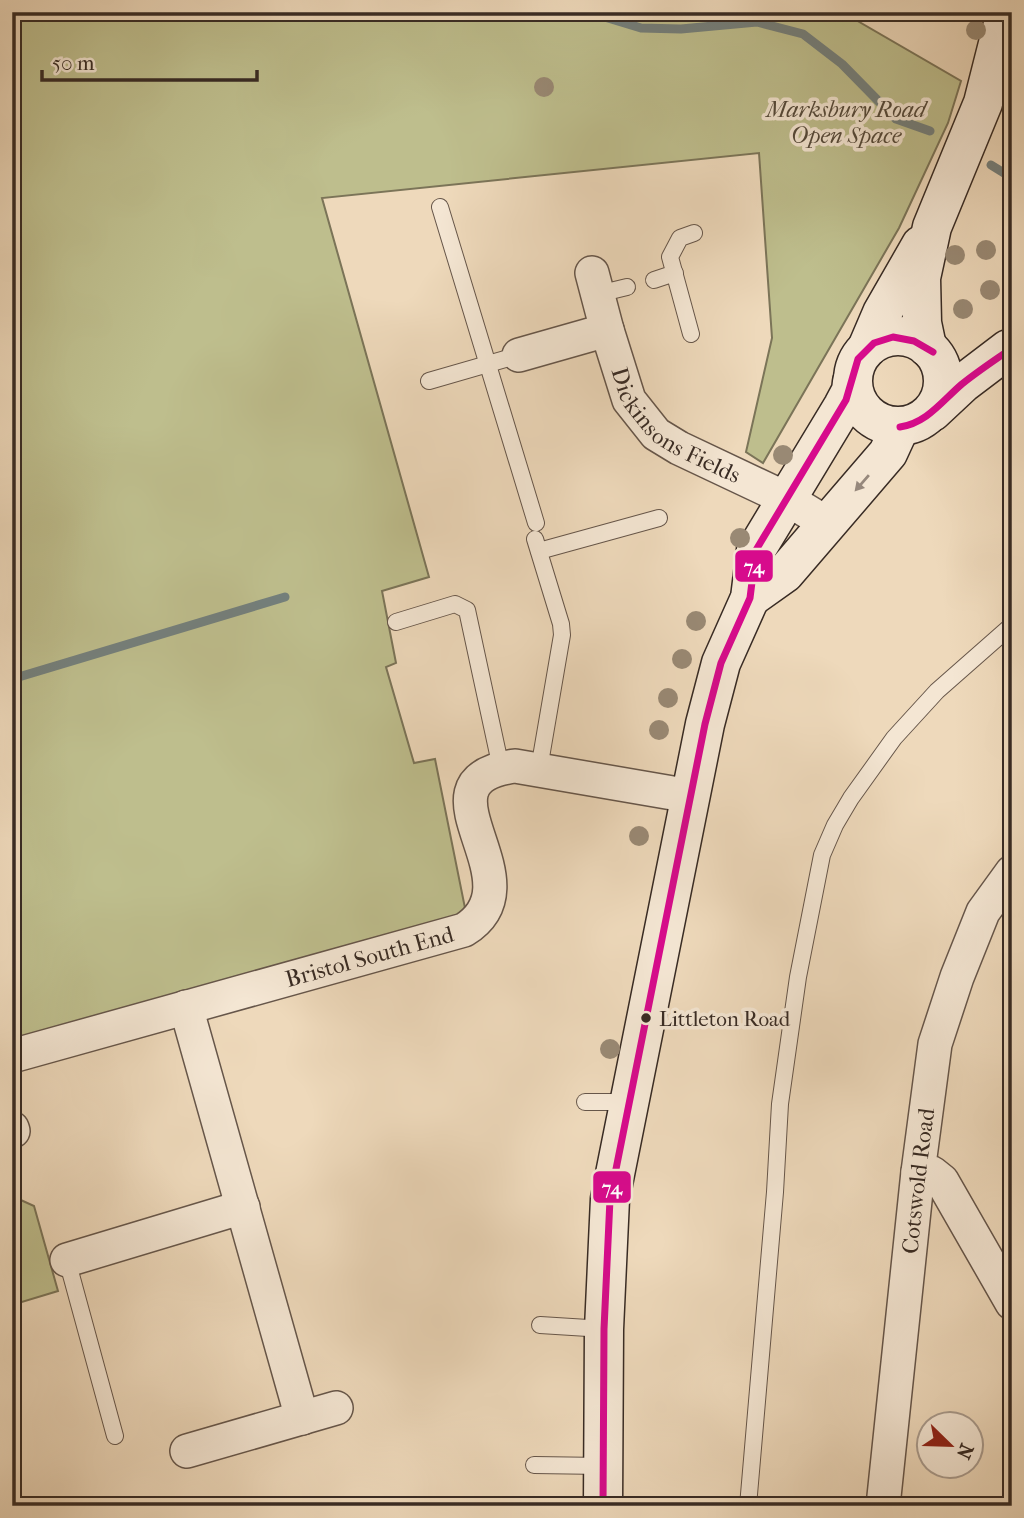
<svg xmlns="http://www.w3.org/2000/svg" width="1024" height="1518" font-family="'IM FELL French Canon',serif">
<rect width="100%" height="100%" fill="#eed9bb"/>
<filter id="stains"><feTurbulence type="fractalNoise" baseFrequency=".00286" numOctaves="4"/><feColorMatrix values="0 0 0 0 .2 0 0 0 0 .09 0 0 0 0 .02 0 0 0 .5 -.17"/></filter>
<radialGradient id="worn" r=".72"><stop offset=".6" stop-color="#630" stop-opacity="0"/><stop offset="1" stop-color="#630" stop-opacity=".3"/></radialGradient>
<!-- green -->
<g fill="#bebe8d" stroke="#7b7458" stroke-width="2">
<path d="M12,12h830l119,69 -13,42 -49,105 -136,235 -17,-11 26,-114 -13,-185 -437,45 107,379 -47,14 14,72 -10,4 28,96 21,-4 30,149 -10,14 -443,117z"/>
<path d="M12,1196l22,10 24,85 -46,14z"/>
</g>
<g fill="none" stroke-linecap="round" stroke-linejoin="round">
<!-- stream -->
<g stroke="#74807d" stroke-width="9">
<path d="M601,12l7,6 33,10 40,1 76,-7 46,12 39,30 54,55 34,12"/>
<path d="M991,165l21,13"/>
<path d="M12,679l273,-82"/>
</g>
<!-- lane casing -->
<g stroke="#66564a" stroke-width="18">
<g id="lane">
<path d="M440,207l96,316"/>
<path d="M654,280l21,-7"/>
<path d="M598,294l29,-7"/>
<path d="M691,334l-21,-77 10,-19 14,-5"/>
<path d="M429,381l90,-26"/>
<path d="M535,539l26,85 1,11 -23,134"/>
<path d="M539,551l120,-33"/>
<path d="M396,622l59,-18 12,6 34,158"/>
<path d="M585,1102h43"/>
<path d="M67,1260l48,176"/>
<path d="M540,1325l64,4"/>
<path d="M534,1465l69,1"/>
<path d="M748,1506l27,-314 5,-88 18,-127 24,-122 13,-30 16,-27 43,-60 43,-47 75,-66"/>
</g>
</g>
<!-- street casing -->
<g stroke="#66564a" stroke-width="36">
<g id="street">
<path d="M990,79l22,11"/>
<path id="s1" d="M592,273l15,57 22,70 27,34 23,14 108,51 41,25"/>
<path d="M519,355l88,-25"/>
<path d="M186,1007l116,411"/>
<path id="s2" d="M12,1056l452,-126c79,-49 -59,-149 51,-164l175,30"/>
<path d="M12,1128l1,3"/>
<path d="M918,1172l14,1 10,8 70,122"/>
<path d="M67,1260l176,-53"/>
<path d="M187,1451l149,-43"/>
<path id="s3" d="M883,1506l35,-334 17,-128 22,-67 26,-65 29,-40"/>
</g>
</g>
<!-- secondary casing -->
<g stroke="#382b24" stroke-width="41">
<g id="secondary">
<circle cx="898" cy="381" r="45"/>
<path d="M927,347l-5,-24 -1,-45 11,-51 51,-124 23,-91"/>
<path d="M867,348l15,-35 39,-68"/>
<path d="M932,412l30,-28 46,-35"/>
<path d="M750,598l35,-25 103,-120 12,-26"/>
<path d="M603,1506l1,-177 6,-130 95,-475 16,-61 29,-65 6,-48 87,-144 8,-15 1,-9"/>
</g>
</g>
<!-- lane -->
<use href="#lane" stroke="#f4e6d3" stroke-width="16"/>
<!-- street -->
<use href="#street" stroke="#f4e6d3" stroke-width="33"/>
<!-- secondary -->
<use href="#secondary" stroke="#f4e6d3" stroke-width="38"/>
<!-- bus-1 casing -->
<g stroke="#f4e6d3" stroke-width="12">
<g id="bus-1">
<path d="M900,427c27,-4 42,-26 62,-43 16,-13 33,-24 50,-36"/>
<path d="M603,1506l1,-177 6,-130 95,-475 16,-61 29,-65 6,-48 90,-150 12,-41 16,-16 19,-6 21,4 19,11"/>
</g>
</g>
<!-- bus-1 -->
<use href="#bus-1" stroke="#d70b8c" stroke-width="7"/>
</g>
<!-- trees -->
<g fill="#998974">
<circle cx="976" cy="30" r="10"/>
<circle cx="544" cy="87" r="10"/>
<circle cx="986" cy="250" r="10"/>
<circle cx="955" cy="255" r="10"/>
<circle cx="990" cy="290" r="10"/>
<circle cx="963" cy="309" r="10"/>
<circle cx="783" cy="455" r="10"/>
<circle cx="740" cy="538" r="10"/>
<circle cx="696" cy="621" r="10"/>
<circle cx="682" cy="659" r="10"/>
<circle cx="668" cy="698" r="10"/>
<circle cx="659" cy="730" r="10"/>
<circle cx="639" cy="836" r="10"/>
<circle cx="610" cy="1049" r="10"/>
</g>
<!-- one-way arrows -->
<defs><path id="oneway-solid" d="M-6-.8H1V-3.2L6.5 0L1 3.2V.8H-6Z" transform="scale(1.75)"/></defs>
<use fill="#96887c" href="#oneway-solid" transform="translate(862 483) rotate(131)"/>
<!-- markers -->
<circle fill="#382b24" stroke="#f4e6d3" stroke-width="2.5" cx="646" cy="1018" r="6"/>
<g text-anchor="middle" stroke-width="7" stroke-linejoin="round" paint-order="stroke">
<!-- bus labels -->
<g font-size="21" fill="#382b24" stroke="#f4e6d3" text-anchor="start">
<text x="659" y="1026">Littleton Road</text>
</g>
<!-- park labels -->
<g font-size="23" font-style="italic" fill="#534839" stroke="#f4e6d3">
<text x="846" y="117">Marksbury Road<tspan x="846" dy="26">Open Space</tspan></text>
</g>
<!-- street labels -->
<g font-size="23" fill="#382b24" stroke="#f4e6d3">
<text dy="8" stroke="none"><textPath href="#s1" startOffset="184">Dickinsons Fields</textPath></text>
<text dy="8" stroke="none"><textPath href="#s2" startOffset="371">Bristol South End</textPath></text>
<text dy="8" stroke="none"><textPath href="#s3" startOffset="327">Cotswold Road</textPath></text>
</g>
</g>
<g stroke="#f4e6d3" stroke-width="2.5">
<rect x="734" y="549" width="40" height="34" rx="7" fill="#d70b8c"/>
<rect x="592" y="1170" width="40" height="34" rx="7" fill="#d70b8c"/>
</g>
<g font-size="19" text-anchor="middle" font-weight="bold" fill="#fff">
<text x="754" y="573">74</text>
<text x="612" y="1194">74</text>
</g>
<!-- margin -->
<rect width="1024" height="1518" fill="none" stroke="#eed9bb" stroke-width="42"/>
<rect x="14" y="14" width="996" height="1490" fill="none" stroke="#382b24" stroke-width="3.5"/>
<rect x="21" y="21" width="982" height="1476" fill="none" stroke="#382b24" stroke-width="2"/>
<!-- north arrow -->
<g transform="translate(950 1445) rotate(113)"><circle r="33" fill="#f4e6d3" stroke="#a99b8d" stroke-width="2"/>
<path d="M0-5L12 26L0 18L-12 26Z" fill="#8f2418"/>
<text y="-10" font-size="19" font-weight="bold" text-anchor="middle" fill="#382b24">N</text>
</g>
<!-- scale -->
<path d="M42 70v10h215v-10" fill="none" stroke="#382b24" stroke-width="3.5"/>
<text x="52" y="70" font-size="21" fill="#382b24" stroke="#f4e6d3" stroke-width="5" paint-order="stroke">50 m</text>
<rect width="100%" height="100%" filter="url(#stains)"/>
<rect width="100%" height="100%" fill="url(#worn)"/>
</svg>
